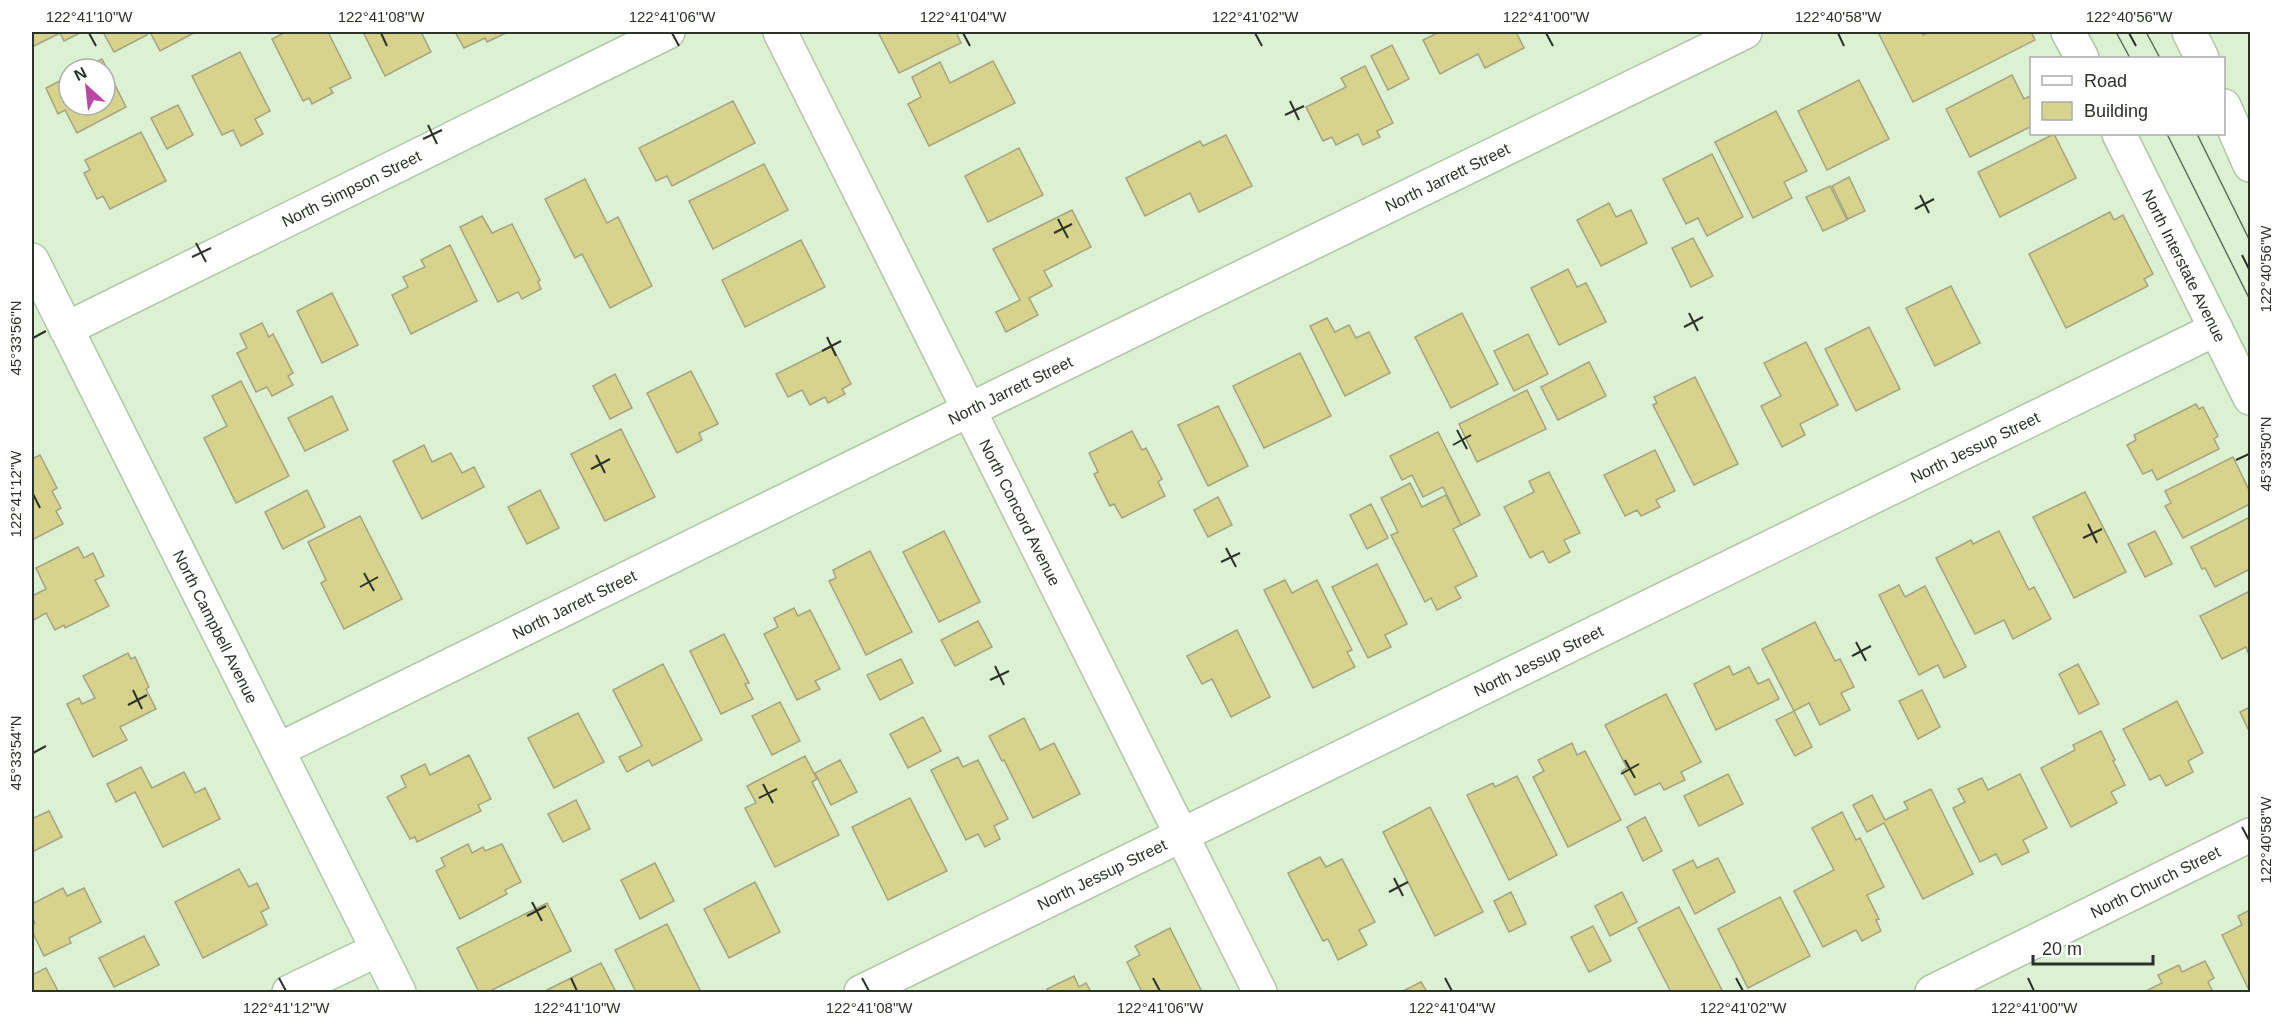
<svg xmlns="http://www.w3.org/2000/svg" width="2282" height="1024" font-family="Helvetica,sans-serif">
<rect width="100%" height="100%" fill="#dbf1d2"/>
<!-- building -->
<g fill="#d7d28c" stroke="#a5a381" stroke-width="1.5">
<path d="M32,32h50l-18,9 -4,-8 -28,14z"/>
<path d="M103,32h43l1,3 -33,17z"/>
<path d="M150,32h41l1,2 -32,17z"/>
<path d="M286,32h42l23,46 -21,10 3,5 -21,11 -3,-6 -6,3 -31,-62z"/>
<path d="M363,32h58l10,20 -46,24z"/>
<path d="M455,32h53l-21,10 -2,-4 -21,10z"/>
<path d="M878,32h78l5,11 -62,30z"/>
<path d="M1439,32h77l8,16 -39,20 -7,-14 -38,20 -17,-34z"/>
<path d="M1878,32h43l2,3 7,-3h101l4,8 -122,62z"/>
<path d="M1392,45l17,34 -21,11 -17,-34z"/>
<path d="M240,52l30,59 -15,8 8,15 -22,12 -8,-16 -11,5 -30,-59z"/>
<path d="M102,59l24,48 -49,26 -12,-23 -7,4 -12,-26 23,-12v29h36v-36h-22z"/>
<path d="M993,61l22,42 -86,43 -21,-42 13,-7 -9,-20 28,-15 10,21z"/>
<path d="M1365,66l28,57 -16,8 3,6 -17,8 -5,-11 -22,11 -4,-8 -9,4 -17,-34 40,-20 -5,-9z"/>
<path d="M2012,75l12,24 8,-4v31l-62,31 -24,-48z"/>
<path d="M1859,80l30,59 -62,31 -29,-59z"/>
<path d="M733,101l22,42 -83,43 -5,-10 -11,5 -17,-33z"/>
<path d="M178,105l15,30 -26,14 -16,-31z"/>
<path d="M1776,111l31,60 -23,11 8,16 -39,20 -38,-76z"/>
<path d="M141,132l25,49 -56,28 -7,-13 -6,3 -13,-26 6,-3 -5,-10z"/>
<path d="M2054,134l22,44 -76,39 -22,-45z"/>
<path d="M1226,135l26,51 -53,26 -9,-19 -45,23 -19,-38 74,-37 3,5z"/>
<path d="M1019,148l24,47 -55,27 -23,-46z"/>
<path d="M1712,154l31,63 -36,19 -9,-18 -12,6 -23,-45z"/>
<path d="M764,164l24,46 -75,39 -24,-48z"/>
<path d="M1849,177l16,34 -17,8 -16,-33z"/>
<path d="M585,179l22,44 11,-6 34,69 -42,22 -28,-54 -7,4 -30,-59z"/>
<path d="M1830,186l17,34 -24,11 -17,-34z"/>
<path d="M1609,203l7,14 15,-7 16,33 -46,23 -24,-46z"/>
<path d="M1072,210l19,37 -47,24 8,15 -23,12 9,17 -32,17 -10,-20 24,-12 -27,-51z"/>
<path d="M2110,212l4,8 9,-5 30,59 -9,5 4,7 -82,42 -37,-74z"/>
<path d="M482,216l10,17 20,-9 28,56 -2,2 3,7 -19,10 -4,-7 -20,10 -38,-75z"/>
<path d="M1693,238l20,38 -22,11 -19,-39z"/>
<path d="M801,240l24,47 -80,40 -23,-47z"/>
<path d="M450,245l27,56 -66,33 -19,-39 16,-8 -5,-10 22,-10 -4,-7z"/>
<path d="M1568,269l9,18 9,-4 20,39 -47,23 -28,-57z"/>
<path d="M1951,286l29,57 -45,23 -29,-58z"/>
<path d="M332,293l26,52 -36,18 -25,-52z"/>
<path d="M1462,313l36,71 -47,24 -36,-71z"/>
<path d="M1327,318l8,14 14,-7 7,13 13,-6 21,41 -45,23 -35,-70z"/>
<path d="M262,323l7,14 4,-3 20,39 -5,3 5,9 -21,11 -5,-9 -11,5 -19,-39 10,-5 -7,-14z"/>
<path d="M1869,327l31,62 -44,22 -31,-62z"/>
<path d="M1528,334l20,40 -34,17 -20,-40z"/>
<path d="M1806,342l32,63 -38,19 5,11 -23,12 -21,-41 20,-10 -17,-33z"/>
<path d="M832,346l19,38 -9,5 3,5 -17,9 -3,-6 -15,8 -8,-15 -14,7 -12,-23z"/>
<path d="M1300,353l31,63 -67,32 -31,-62z"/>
<path d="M1589,362l17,34 -48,24 -17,-33z"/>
<path d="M691,371l27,53 -19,9 3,7 -25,13 -30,-60z"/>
<path d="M615,374l17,34 -22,11 -17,-33z"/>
<path d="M1695,377l43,87 -44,21 -41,-80 4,-2 -3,-6z"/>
<path d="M241,381l48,95 -53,27 -32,-65 23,-12 -15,-30z"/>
<path d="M1527,390l19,39 -69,33 -18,-38z"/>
<path d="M332,396l16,34 -43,21 -17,-33z"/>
<path d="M2196,404l3,5 4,-2 15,29 -4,3 5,10 -62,31 -5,-10 -9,4 -16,-29 9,-5 -2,-5z"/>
<path d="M1218,406l30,60 -40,20 -30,-61z"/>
<path d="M621,429l34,68 -50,24 -34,-67z"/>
<path d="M1132,431l10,19 4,-2 16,31 -4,3 7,14 -43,22 -8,-14 -4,2 -16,-32 4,-2 -9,-19z"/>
<path d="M1438,432l42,83 -19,10 -18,-38 -20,10 -11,-22 -10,5 -12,-24z"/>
<path d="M424,445l8,17 19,-9 11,20 12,-6 10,20 -62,32 -29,-58z"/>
<path d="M1655,450l20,41 -19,9 4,7 -19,9 -4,-6 -12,6 -21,-41z"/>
<path d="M40,455l17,33 -5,3 9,17 -5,3 7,13 -31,16v-81z"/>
<path d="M2233,457l17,35v12l-67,34 -18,-32 6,-3 -6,-12z"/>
<path d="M1549,472l31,61 -16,7 6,12 -21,11 -6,-12 -13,7 -26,-51 30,-15 -5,-11z"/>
<path d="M1410,483l12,24 24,-12 15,30 -8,4 24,47 -22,11 6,11 -24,12 -6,-12 -6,4 -34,-67 7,-3 -17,-34z"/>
<path d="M307,490l18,37 -42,22 -18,-37z"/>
<path d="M540,490l19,38 -32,16 -19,-37z"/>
<path d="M2085,492l41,80 -52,26 -41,-81z"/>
<path d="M1218,497l14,28 -24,12 -14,-27z"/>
<path d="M1371,504l17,34 -21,11 -17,-34z"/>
<path d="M360,516l42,83 -58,30 -23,-46 5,-3 -18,-38z"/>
<path d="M2250,517v52l-35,18 -10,-19 -3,1 -11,-22z"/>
<path d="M944,531l36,71 -41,20 -36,-70z"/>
<path d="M1999,531l30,59 5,-3 17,32 -38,20 -9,-19 -29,14 -39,-76 35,-18 2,4z"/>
<path d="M2155,531l17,33 -27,13 -17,-33z"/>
<path d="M78,547l6,11 9,-5 11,23 -9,4 14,26 -44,22 -1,-3 -9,5 -9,-17 -14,8v-25l14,-7 -10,-21z"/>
<path d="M870,551l42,81 -46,23 -37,-74 7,-3 -3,-8z"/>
<path d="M1377,564l30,60 -22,11 6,12 -23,11 -36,-71z"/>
<path d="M1285,580l7,13 25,-13 35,70 -5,2 8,15 -42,21 -49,-98z"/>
<path d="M1899,585l6,12 20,-11 41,81 -22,11 -6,-13 -19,10 -40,-80z"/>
<path d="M2250,591v66l-4,-10 -24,12 -22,-43z"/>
<path d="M794,608l4,8 12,-6 30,59 -25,12 5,8 -23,11 -33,-66 14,-7 -4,-9z"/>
<path d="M978,621l14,26 -37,19 -14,-26z"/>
<path d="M1815,622l20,39 5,-2 14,28 -13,6 9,17 -30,15 -11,-22 -15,8 -32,-62z"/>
<path d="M1237,630l33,67 -39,20 -19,-38 -10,5 -15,-28z"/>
<path d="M724,634l25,49 -4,1 8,15 -32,15 -31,-63z"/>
<path d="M128,653l3,6 4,-2 14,30 -3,2 10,20 -36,18 7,13 -34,17 -26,-53 12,-6 3,6 13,-6 -12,-22z"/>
<path d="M901,659l12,24 -33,17 -13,-25z"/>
<path d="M663,664l39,76 -50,26 -3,-6 -22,12 -8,-15 23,-11 -29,-56z"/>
<path d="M2078,664l21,40 -20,10 -20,-40z"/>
<path d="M1729,666l4,9 16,-8 9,17 11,-5 10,20 -63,31 -22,-46z"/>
<path d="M1922,690l18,37 -22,12 -19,-38z"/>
<path d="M1666,694l35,68 -20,10 4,8 -21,10 -4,-7 -25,12 -13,-24 5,-3 -22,-43z"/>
<path d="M2177,701l26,52 -15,8 5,11 -27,14 -6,-11 -10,5 -27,-51z"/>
<path d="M780,702l20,39 -28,14 -20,-39z"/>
<path d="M2250,707v26l-10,-21z"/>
<path d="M1794,711l18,36 -17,9 -19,-36z"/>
<path d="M578,713l26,49 -50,26 -26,-50z"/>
<path d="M923,717l18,34 -33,17 -18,-34z"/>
<path d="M1024,718l16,32 14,-7 26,51 -47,24 -29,-58 -2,1 -13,-25z"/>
<path d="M2101,731l14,29 -2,1 12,24 -14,7 6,11 -46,24 -30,-59 34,-18 -2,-5z"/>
<path d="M1572,743l5,12 8,-4 36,69 -53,27 -35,-70 11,-6 -6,-11z"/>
<path d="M469,755l22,44 -13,6 3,6 -64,31 -2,-5 -5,2 -23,-42 19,-10 -5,-11 24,-12 5,11z"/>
<path d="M805,756l12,23 -5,3 27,53 -64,32 -30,-59 11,-5 -9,-17z"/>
<path d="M958,757l5,10 15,-7 30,59 -14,7 6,13 -15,8 -7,-13 -12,6 -35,-70z"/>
<path d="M840,760l17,32 -26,13 -16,-32z"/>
<path d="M141,767l11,21 32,-16 11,21 10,-5 15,31 -57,28 -28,-55 -19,10 -9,-18z"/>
<path d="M1728,774l15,30 -44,22 -15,-30z"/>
<path d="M2020,774l27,54 -24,12 6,12 -27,13 -6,-11 -16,8 -27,-54 12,-6 -7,-13 24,-11 6,12z"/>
<path d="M1517,776l40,79 -48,25 -42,-85 26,-12 2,4z"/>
<path d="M1931,789l42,85 -50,25 -39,-76 -17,9 -14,-27 19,-10 13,25 23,-11 -4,-7z"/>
<path d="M910,798l37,73 -59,29 -36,-73z"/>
<path d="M576,800l14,29 -27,13 -15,-28z"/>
<path d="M1430,807l53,105 -48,24 -52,-104z"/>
<path d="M49,811l13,26 -30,15v-40l2,6z"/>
<path d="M1842,812l14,28 4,-2 24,49 -17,8 12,24 -3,1 5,11 -19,10 -6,-11 -33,17 -29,-56 40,-21 -22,-42z"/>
<path d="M1645,817l17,34 -19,10 -16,-34z"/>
<path d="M468,844l4,9 11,-6 2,4 17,-7 19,38 -16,8 2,4 -47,25 -24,-48 9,-5 -4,-8z"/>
<path d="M1320,857l6,10 16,-8 33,63 -16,8 8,15 -29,15 -10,-21 -5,2 -35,-68z"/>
<path d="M1718,858l17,34 -40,22 -22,-44 20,-10 4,8z"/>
<path d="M655,863l19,38 -34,18 -19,-39z"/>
<path d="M239,869l10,18 8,-4 12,25 -8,4 6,13 -64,33 -28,-56z"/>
<path d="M755,882l25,50 -51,26 -25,-49z"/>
<path d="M63,888l4,8 17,-8 17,34 -32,16 2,5 -27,13 -12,-25v-6l3,-2 -3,-6v-13z"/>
<path d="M1511,892l15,32 -17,8 -15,-31z"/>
<path d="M1622,892l15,30 -27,14 -15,-30z"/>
<path d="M1780,897l30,59 -62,32 -30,-59z"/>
<path d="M547,903l24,48 -83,41h-9l-22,-44z"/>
<path d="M1679,907l44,85h-52l-33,-64z"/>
<path d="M2250,910v82l-28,-57 20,-10 -4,-9z"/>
<path d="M667,924l34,68h-65l-21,-42z"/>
<path d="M1593,926l18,35 -22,11 -18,-35z"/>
<path d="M1170,928l32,64h-60l-15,-30 13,-7 -5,-9z"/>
<path d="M144,936l15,29 -45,22 -15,-29z"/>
<path d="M2205,961l9,17 -6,4 5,10h-63l-2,-2 14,-7 -4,-8 21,-10 3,7z"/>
<path d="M601,963l15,29h-73z"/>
<path d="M46,968l12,23 -26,1v-17z"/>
<path d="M1074,976l5,11 7,-4 5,9h-42l-2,-3z"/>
<path d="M1421,982l6,10h-26z"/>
</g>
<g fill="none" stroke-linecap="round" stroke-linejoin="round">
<!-- street casing -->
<g stroke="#b1c6a8" stroke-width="36">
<g id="street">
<path id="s1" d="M780,32l480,960"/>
<path id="s2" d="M32,260l367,732"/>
<path id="s3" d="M66,329l602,-297"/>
<path id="s4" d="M278,750l691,-340 776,-378"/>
<path d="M289,992l88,-42"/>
<path id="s5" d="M861,992l1355,-663"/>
<path id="s6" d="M1932,992l318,-157"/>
</g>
</g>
<!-- secondary casing -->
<g stroke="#b1c6a8" stroke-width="36">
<g id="secondary">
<path d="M2068,32l14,26"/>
<path d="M2189,32l13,26"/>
<path d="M2224,106l26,59"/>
<path id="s7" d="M2119,134l131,264"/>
</g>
</g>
<!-- street -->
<use href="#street" stroke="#fff" stroke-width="33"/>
<!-- secondary -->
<use href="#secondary" stroke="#fff" stroke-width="33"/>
<!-- tram -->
<g stroke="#606c5b" stroke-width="1.5">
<path d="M2116,32l14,26"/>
<path d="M2146,32l14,26"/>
<path d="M2167,134l83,166"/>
<path d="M2197,134l53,107"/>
</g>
</g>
<!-- ticks -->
<path fill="none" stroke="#2b3328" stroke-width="2" d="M89,33l7,13M381,33l6,13M672,33l7,13M963,33l7,13M1255,33l7,13M1546,33l7,13M1838,33l6,13M2129,33l7,13M1290,101l9,19M1285,115l19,-9M428,125l9,19M423,139l19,-9M1920,195l9,18M1915,209l19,-10M1058,219l10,19M1054,233l18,-9M196,243l10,19M2242,255l7,14M192,257l19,-9M1689,313l9,18M1684,327l19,-10M827,337l9,19M33,338l13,-7M822,351l19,-10M1457,430l10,19M1453,445l18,-10M596,455l9,18M2236,460l13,-6M591,469l19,-10M33,494l7,14M2088,524l9,19M2083,538l19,-9M1226,548l10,19M1221,562l19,-9M364,573l10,18M360,587l18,-10M1856,642l10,19M1852,656l19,-10M995,666l9,19M990,680l19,-9M133,690l9,19M128,705l19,-10M33,753l13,-7M1625,760l10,18M1621,774l18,-10M763,784l10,19M759,798l18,-9M2242,827l7,13M1394,878l9,18M1389,892l19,-10M532,902l10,19M527,916l19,-10M279,978l7,13M571,978l6,13M862,978l7,13M1153,978l7,13M1445,978l7,13M1736,978l7,13M2028,978l6,13"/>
<g text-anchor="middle" stroke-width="6" stroke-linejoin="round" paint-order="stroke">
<!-- street labels -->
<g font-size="16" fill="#2b3328" stroke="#fff">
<text dy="6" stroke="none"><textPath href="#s4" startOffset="1302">North Jarrett Street</textPath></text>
<text dy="6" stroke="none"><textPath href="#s3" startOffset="318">North Simpson Street</textPath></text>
<text dy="6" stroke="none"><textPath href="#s7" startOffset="147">North Interstate Avenue</textPath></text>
<text dy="6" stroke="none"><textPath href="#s4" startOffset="816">North Jarrett Street</textPath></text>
<text dy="6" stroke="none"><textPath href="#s5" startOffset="1240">North Jessup Street</textPath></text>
<text dy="6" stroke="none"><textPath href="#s1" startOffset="537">North Concord Avenue</textPath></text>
<text dy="6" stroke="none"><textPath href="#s4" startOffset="330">North Jarrett Street</textPath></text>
<text dy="6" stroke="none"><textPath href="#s2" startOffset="410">North Campbell Avenue</textPath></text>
<text dy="6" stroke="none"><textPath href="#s5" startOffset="754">North Jessup Street</textPath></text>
<text dy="6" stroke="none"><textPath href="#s5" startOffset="268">North Jessup Street</textPath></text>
<text dy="6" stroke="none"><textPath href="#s6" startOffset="249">North Church Street</textPath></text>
</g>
</g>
<!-- border -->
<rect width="2282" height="1024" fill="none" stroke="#ffffff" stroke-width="66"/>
<!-- legend -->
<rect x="2030" y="57" width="195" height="78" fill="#ffffff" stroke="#aaada9" stroke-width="1.5"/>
<rect x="2042" y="76" width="30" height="9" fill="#ffffff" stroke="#aaada9" stroke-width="1.5"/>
<text x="2084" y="87" font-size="18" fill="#2b3328">Road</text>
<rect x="2042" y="102" width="30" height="18" fill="#d7d28c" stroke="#aaada9" stroke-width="1.5"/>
<text x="2084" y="117" font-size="18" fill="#2b3328">Building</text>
<!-- north arrow -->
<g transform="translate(87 87) rotate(333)"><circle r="28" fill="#ffffff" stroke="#aaada9" stroke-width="1.5"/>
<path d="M0-4.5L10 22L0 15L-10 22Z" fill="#ba47a1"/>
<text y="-9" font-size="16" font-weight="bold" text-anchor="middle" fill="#2b3328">N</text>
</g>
<!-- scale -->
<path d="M2033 955v9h120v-9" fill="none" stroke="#2b3328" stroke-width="3"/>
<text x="2042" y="955" font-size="18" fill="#2b3328" stroke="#ffffff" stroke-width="4.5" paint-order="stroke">20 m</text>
<rect x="33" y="33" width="2216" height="958" fill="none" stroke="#2b3328" stroke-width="2"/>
<g font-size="15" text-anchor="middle" fill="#2b3328">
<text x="89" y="22">122°41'10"W</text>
<text x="381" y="22">122°41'08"W</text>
<text x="672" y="22">122°41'06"W</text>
<text x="963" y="22">122°41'04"W</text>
<text x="1255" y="22">122°41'02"W</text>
<text x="1546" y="22">122°41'00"W</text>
<text x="1838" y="22">122°40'58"W</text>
<text x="2129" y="22">122°40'56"W</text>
<text transform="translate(2266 269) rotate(-90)" y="5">122°40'56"W</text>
<text transform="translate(16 338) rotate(-90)" y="5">45°33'56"N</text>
<text transform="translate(2266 454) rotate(-90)" y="5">45°33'50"N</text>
<text transform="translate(16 494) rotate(-90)" y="5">122°41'12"W</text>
<text transform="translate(16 753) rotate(-90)" y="5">45°33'54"N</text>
<text transform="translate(2266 840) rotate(-90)" y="5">122°40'58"W</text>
<text x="286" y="1013">122°41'12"W</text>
<text x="577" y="1013">122°41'10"W</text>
<text x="869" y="1013">122°41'08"W</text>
<text x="1160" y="1013">122°41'06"W</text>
<text x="1452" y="1013">122°41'04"W</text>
<text x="1743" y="1013">122°41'02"W</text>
<text x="2034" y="1013">122°41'00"W</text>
</g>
</svg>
